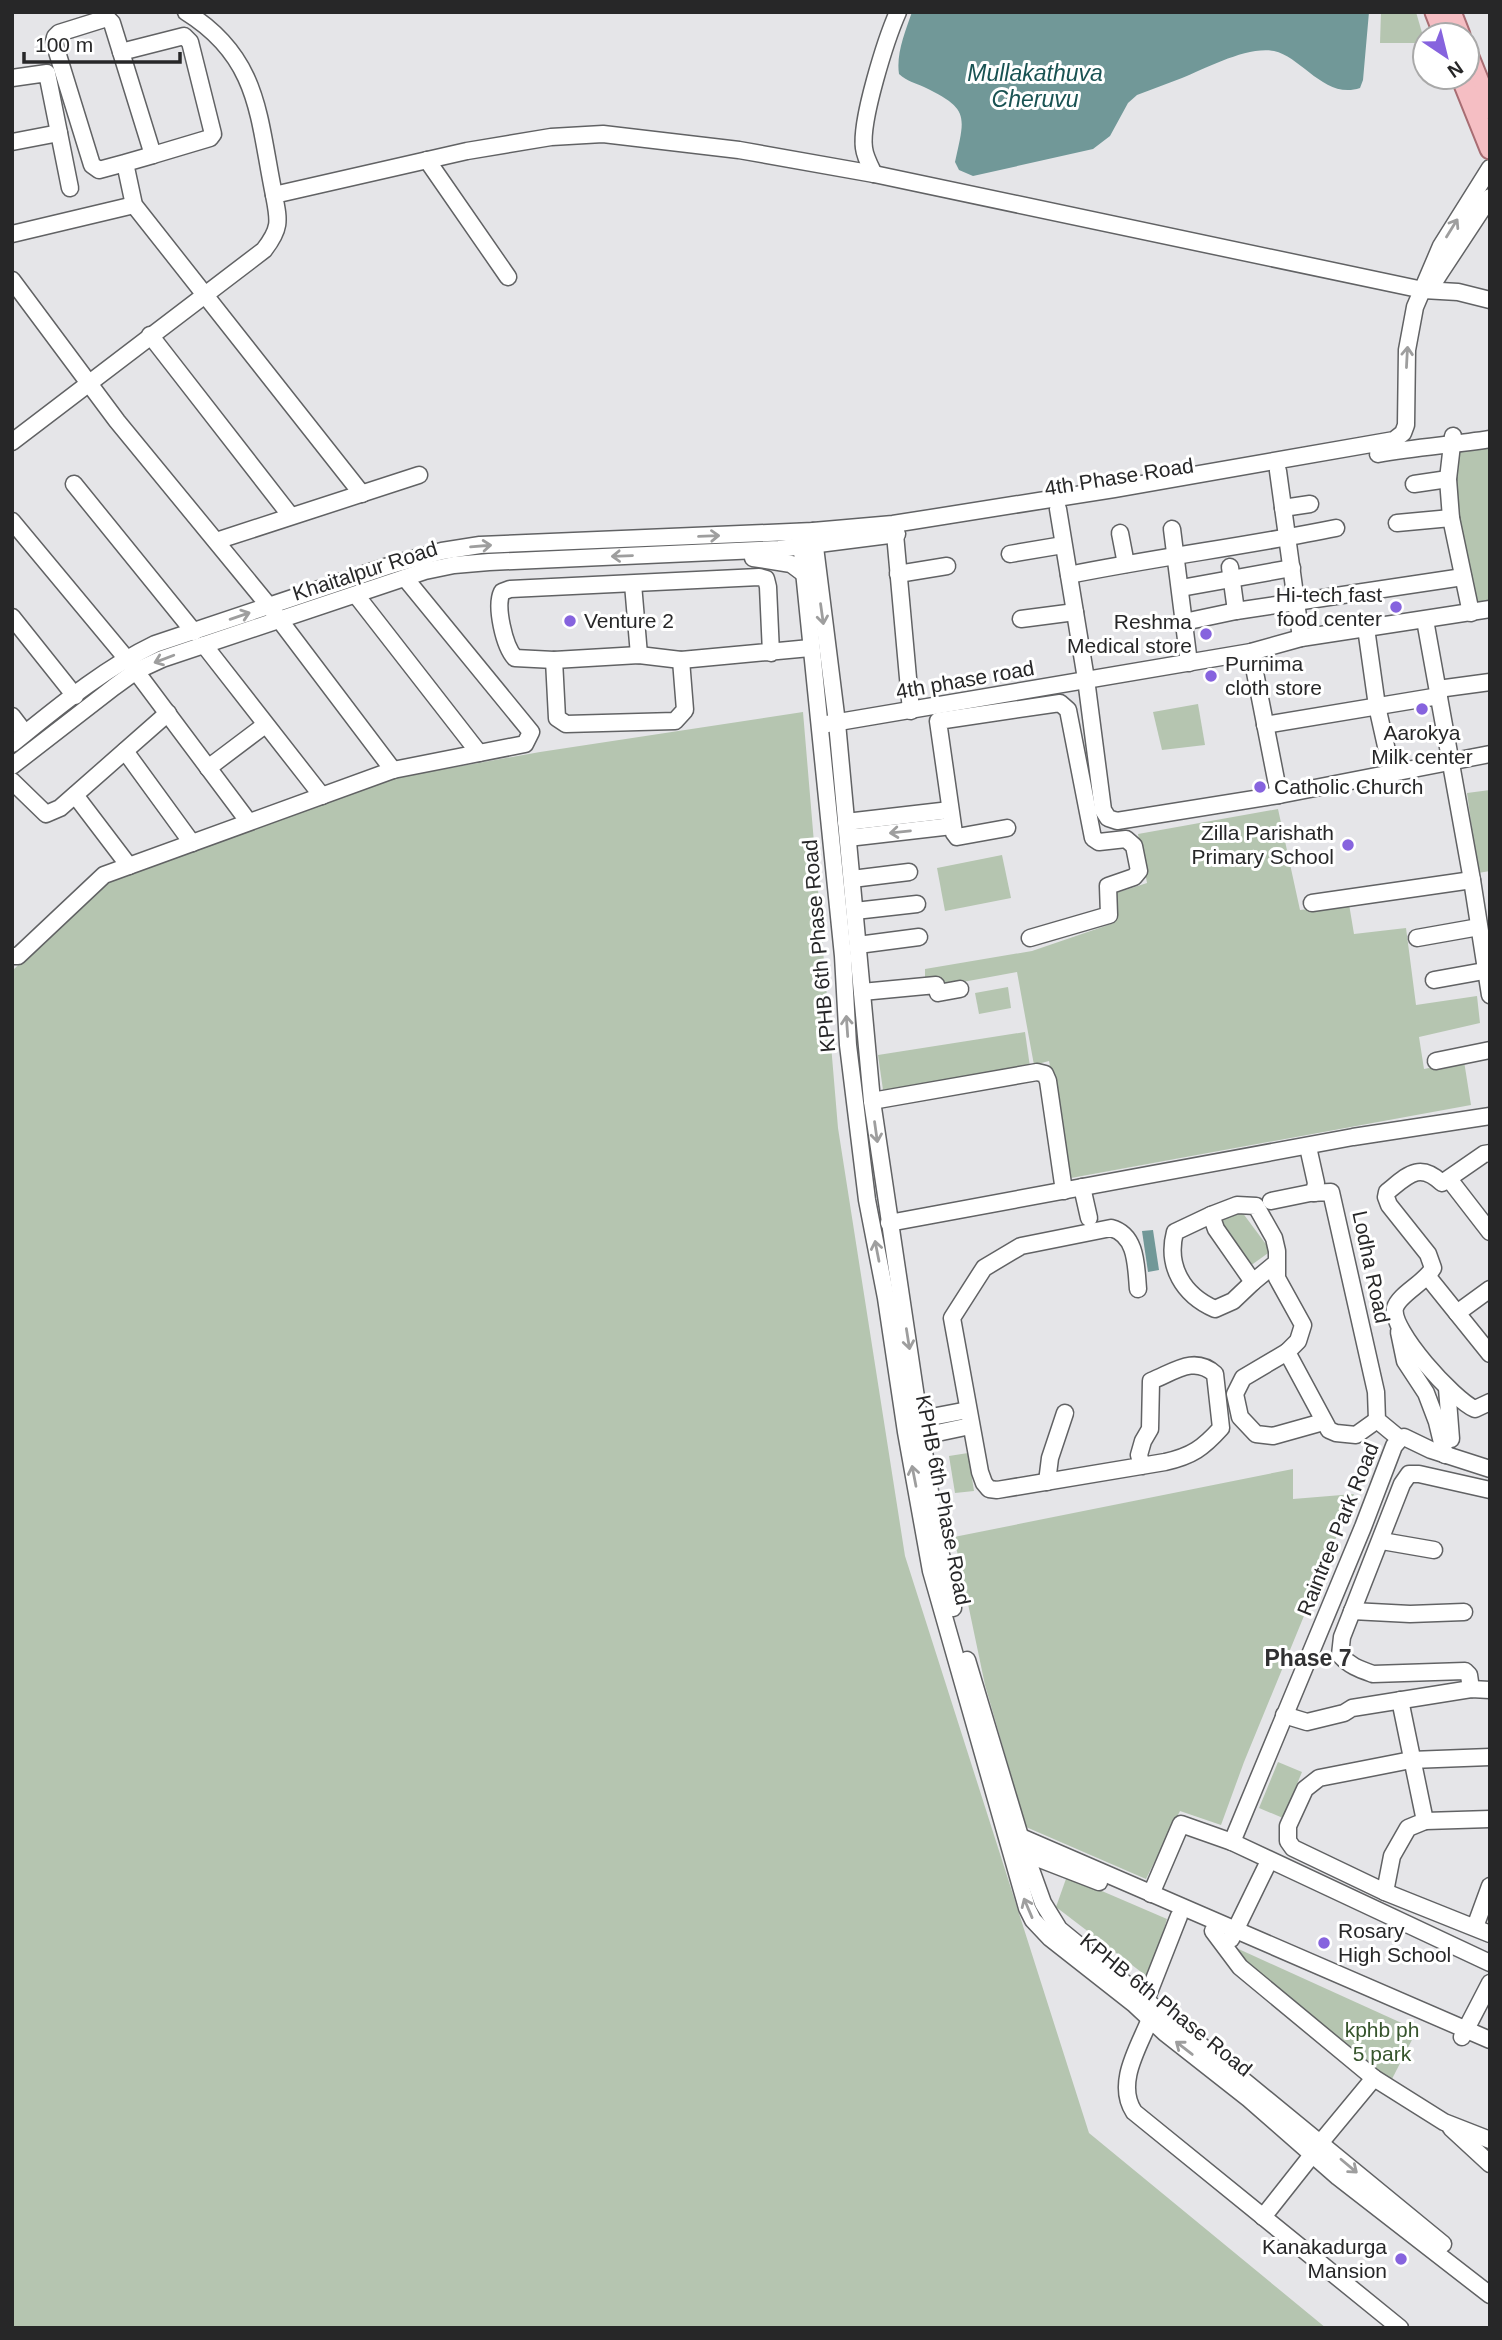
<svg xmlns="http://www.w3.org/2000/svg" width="1502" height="2340" font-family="Helvetica,sans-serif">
<rect width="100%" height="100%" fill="#e5e5e8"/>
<!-- green -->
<g fill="#b5c5b0">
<path d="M1381,12h35l9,31h-45z"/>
<path d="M1490,446v159l-15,3 -19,-100 1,-55z"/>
<path d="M1198,704l7,41 -43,5 -9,-38z"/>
<path d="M803,712l35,416 67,428 184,577 237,195h-1314v-1357l94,-90 283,-102 151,-27z"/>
<path d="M1490,790v81l-12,2 -11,-80z"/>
<path d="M1278,809l22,101 49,-6 5,30 52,-6 10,77 61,-9 3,27 -61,14 5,32 40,-8 7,44 -400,73 -22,-117 -15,4 -17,-93 -76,14 -16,-5v-12l107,-18 82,-28 -1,-29 34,-11 -9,-49z"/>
<path d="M1002,855l9,43 -66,13 -8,-43z"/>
<path d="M1008,987l3,21 -32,6 -4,-21z"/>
<path d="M1025,1032l5,35 -147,23 -5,-35z"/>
<path d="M1239,1208l32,43 -21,15 -31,-43z"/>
<path d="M968,1453l6,38 -19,2 -6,-37z"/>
<path d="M1293,1469v30l61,-5 -110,268 -23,63 -41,-14 -34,68 -120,-52 -41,-142 -31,-148z"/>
<path d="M1278,1762l24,10 -19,46 -24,-10z"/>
<path d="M1067,1876l100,43 -18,59 -93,-71z"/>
<path d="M1232,1946l185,84 -25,49 -14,-7 -137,-112z"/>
</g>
<!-- water -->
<g fill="#719898">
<path d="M912,12h457l-6,68 -3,8c-35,12 -58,-31 -86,-37 -27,-5 -67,17 -92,27 -15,6 -30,11 -45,17l-9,8 -18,33 -17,13 -120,27 -14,-6 -4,-8c10,-46 15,-53 -31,-75 -9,-4 -17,-6 -25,-13 -3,-20 6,-42 13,-62z"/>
<path d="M1153,1230l6,40 -11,2 -6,-41z"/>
</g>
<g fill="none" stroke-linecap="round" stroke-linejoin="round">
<!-- minor casing -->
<g stroke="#616264" stroke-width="19">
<g id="minor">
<path d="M186,12c74,46 72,105 88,183"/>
<path d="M121,52l63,-16 6,6 23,92 -3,4 -57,17"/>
<path d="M12,78l35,-5 23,115"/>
<path d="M12,142l47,-9"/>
<path d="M427,160l81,117"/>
<path d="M125,163l28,-8 -41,-132 -5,-5 -48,15 -4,4 -1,5 38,123 7,5 26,-7 9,42 228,289"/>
<path d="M874,174c-4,-8 -9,-17 -10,-26 -4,-27 22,-109 34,-136"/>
<path d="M12,234l122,-29"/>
<path d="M12,280l105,141 152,185 124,164"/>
<path d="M1425,289l8,-5 7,-11 50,-76"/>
<path d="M150,335l140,180"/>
<path d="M1453,436l-5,43 3,39 20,95"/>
<path d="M12,442l252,-192c17,-22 15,-29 10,-55l193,-44 84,-14 52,-3 136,16 135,24 549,116 35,2 32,8"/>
<path d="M1378,454c38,-7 74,-9 112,-15"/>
<path d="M1278,471l23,167"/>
<path d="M74,484l120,148"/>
<path d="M1414,484l34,-5"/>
<path d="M1283,508l27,-4"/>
<path d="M1058,509l28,170 17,131 5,8 9,3 162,-26 211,-41"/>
<path d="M12,521l114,137 122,163"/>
<path d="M1397,523l54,-5"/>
<path d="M1172,529l17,134"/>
<path d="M813,531l24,192 35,378 64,431 17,76"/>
<path d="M800,532l43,424 5,89 19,155 19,98 20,134 25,139 96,337 6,12 17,18 84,66 31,29 84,66 89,78 152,118"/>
<path d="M1120,533l6,31"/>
<path d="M895,534l16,177"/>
<path d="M216,541l203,-66"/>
<path d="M1010,554l53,-9"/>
<path d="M753,558l38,6 12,9"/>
<path d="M1230,567l6,44"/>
<path d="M898,574l49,-8"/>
<path d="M1069,575c89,-18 179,-29 267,-47"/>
<path d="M633,584l6,71"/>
<path d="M1181,588l111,-20"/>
<path d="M356,595l123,158"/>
<path d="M12,617l63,79"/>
<path d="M1021,619l54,-7"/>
<path d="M1425,620l47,260 18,115"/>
<path d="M1184,622l52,-11 227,-34"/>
<path d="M1366,628l11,78 15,67"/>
<path d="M204,645l118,151"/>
<path d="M1251,652l28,143"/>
<path d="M771,653l-3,-66 -2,-8 -7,-2 -249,12 -8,3c-7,14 2,54 13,66l39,2 85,-5 42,5 129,-12"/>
<path d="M554,660l3,58 9,6 109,-3 10,-11 -4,-50"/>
<path d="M1438,689l52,-7"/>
<path d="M12,716l13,17"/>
<path d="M827,724l424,-72 50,-14 189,-29"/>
<path d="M1265,725l174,-29"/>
<path d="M12,744c46,-37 91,-75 143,-100l239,-80 48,-13 38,-6 333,-14 80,-7 221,-35 280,-49 9,-7 3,-8 1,-75 8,-43 26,-61 49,-78"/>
<path d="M125,751l67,92"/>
<path d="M12,766l102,-79 22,-16 26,-12 263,-88 29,-6 35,-3 290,-13 118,-15"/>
<path d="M208,768l57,-43"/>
<path d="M12,781l34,33 14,-6 108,-95"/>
<path d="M75,795l54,71"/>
<path d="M846,822l104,-12"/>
<path d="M1007,828l-50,9 -3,-4 -16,-112 122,-18 8,7 25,128 6,4 27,-3 8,7 5,25 -5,6 -26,9 1,29 -79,23"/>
<path d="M848,838l104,-12"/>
<path d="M852,879l57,-7"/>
<path d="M1312,903l160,-23"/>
<path d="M855,911l62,-7"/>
<path d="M1417,938l62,-11"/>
<path d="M858,945l61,-8"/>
<path d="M12,956h6l86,-81 289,-105 132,-26 6,-12 -126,-154"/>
<path d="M1434,980l50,-9"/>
<path d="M862,992l74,-7 2,8 22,-4"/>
<path d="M1436,1061l54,-11"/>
<path d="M872,1101l165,-29 8,2 3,7 16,110"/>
<path d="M1308,1147l8,36 -2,10"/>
<path d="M1490,1153l-6,1 -42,29c-23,-22 -35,-7 -55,9l-1,5 3,8 39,49 5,14c-8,15 -34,26 -38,40 -5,22 59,92 80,101l15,-7"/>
<path d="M1449,1179l41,53"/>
<path d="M1082,1187l7,31"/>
<path d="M1271,1201l39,-8 21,-1 45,200 1,28 23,19"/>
<path d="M1211,1215l-36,17c-9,34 8,63 40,77l18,-8 20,-19"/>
<path d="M889,1223l464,-86 137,-21"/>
<path d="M1276,1263l-23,19 -37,-53 -5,-14 26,-10 19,1 18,32 3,13v27l26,47 -5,16 -11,11 42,78 7,3 20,2 21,-15"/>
<path d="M1428,1277l62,77"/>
<path d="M1138,1289c-2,-23 -1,-54 -27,-61l-90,18 -37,22 -32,50 28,154 4,11 5,6 8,1 168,-28c27,-6 38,-14 56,-34l-6,-54c-21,-19 -41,-2 -64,7l-1,48 -7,12 -4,14 3,11"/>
<path d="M1457,1313l33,-24"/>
<path d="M1399,1332l6,29 21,32 11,29 8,33"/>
<path d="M1287,1352l-44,26 -8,16 5,23 16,17 17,2 50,-14"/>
<path d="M1447,1388l4,51"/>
<path d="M921,1419l47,-9"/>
<path d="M923,1436l47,-10"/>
<path d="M1400,1439l4,-2 27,13 59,19"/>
<path d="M1047,1482l3,-24 15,-45"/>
<path d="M1382,1541l52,9"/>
<path d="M1352,1611l58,3 54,-2"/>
<path d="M967,1660l58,193 18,50 16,26 384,315"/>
<path d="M1471,1689l-2,-14 -4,-4 -92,3c-14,-5 -23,-8 -33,-19l2,-18 60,-153 7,-10h10l71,16"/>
<path d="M1284,1715l23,7 37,-9 8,-5 119,-19 19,1"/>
<path d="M1490,1757l-79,3 -92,18 -14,11 -17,37v15l5,7 92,44 105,42"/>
<path d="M1425,1821l65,-2"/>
<path d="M1014,1834l476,206"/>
<path d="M1232,1842l131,-315 31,-81 6,-7"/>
<path d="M1019,1851l80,31"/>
<path d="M1385,1892l7,-36 16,-28 17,-7 -25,-121"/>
<path d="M1151,1894l30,-70 51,18 258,121"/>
<path d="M1475,1927l15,-41"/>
<path d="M1213,1931l27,36 134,111 70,44 46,18"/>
<path d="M1231,1939l38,-78"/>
<path d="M1146,2000l33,-84"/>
<path d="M1150,2019c-11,28 -35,64 -16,93l266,216"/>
<path d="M1462,2037l28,-54"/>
<path d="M1451,2128l39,36"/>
<path d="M1321,2142l53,-64"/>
<path d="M1263,2217l49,-62"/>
</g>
</g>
<!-- major casing -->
<g stroke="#a86d73" stroke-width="23">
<g id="major">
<path d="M1435,12l9,23"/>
<path d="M1451,12l9,23"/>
<path d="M1467,52l23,57"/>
<path d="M1461,77l29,72"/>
</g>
</g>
<!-- minor -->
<use href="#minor" stroke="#fff" stroke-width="16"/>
<!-- major -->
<use href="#major" stroke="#f5bec3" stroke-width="19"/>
</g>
<!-- one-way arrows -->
<defs><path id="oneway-shaft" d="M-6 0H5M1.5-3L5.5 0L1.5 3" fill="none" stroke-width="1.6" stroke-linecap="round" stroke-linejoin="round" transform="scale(1.75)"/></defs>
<g stroke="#9e9e9e">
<use href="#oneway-shaft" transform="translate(1452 228) rotate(-58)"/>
<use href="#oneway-shaft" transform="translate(1407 357) rotate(-87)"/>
<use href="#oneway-shaft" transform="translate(709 536) rotate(-2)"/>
<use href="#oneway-shaft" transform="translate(481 546) rotate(-5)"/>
<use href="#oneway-shaft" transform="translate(622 556) rotate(178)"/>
<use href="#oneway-shaft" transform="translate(822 614) rotate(82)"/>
<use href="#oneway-shaft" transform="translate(240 616) rotate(-19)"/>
<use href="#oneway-shaft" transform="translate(164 659) rotate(159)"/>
<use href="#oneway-shaft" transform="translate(900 832) rotate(174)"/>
<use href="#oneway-shaft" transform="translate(847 1026) rotate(-94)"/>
<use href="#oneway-shaft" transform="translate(876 1132) rotate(82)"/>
<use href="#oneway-shaft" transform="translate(877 1251) rotate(-101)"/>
<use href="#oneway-shaft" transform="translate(908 1339) rotate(81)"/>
<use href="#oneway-shaft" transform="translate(914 1476) rotate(-101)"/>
<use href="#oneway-shaft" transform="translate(1028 1908) rotate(-113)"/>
<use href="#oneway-shaft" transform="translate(1184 2048) rotate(-142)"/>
<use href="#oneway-shaft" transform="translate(1349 2166) rotate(40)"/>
</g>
<!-- markers -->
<g fill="#8663de" stroke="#fff" stroke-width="2.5">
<circle cx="1396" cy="607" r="7"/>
<circle cx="570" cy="621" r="7"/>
<circle cx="1206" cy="634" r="7"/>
<circle cx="1211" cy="676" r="7"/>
<circle cx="1422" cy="709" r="7"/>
<circle cx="1260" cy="787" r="7"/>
<circle cx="1348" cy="845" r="7"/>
<circle cx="1324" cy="1943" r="7"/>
<circle cx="1401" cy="2259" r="7"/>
</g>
<g text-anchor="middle" stroke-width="6" stroke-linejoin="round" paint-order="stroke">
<!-- street labels -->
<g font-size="21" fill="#272728" stroke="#fff">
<text transform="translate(1119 477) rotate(-9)" y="7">4th Phase Road</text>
<text transform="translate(365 571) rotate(-18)" y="7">Khaitalpur Road</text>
<text transform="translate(965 680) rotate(-10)" y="7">4th phase road</text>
<text transform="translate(819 946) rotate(-95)" y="7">KPHB 6th Phase Road</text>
<text transform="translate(1371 1267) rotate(78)" y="7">Lodha Road</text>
<text transform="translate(943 1500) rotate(79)" y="7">KPHB 6th Phase Road</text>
<text transform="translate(1338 1529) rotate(-68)" y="7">Raintree Park Road</text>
<text transform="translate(1166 2005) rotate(39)" y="7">KPHB 6th Phase Road</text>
</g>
<!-- poi labels -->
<g font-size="21" fill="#272728" stroke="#fff" text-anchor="end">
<text x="1382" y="602">Hi-tech fast<tspan x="1382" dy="24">food center</tspan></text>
<text x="584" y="628" text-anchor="start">Venture 2</text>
<text x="1192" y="629">Reshma<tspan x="1192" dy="24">Medical store</tspan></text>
<text x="1225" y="671" text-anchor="start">Purnima<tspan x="1225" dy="24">cloth store</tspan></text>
<text x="1422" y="740" text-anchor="middle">Aarokya<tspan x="1422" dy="24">Milk center</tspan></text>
<text x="1274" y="794" text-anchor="start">Catholic Church</text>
<text x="1334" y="840">Zilla Parishath<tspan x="1334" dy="24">Primary School</tspan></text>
<text x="1338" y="1938" text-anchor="start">Rosary<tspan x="1338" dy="24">High School</tspan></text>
<text x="1387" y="2254">Kanakadurga<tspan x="1387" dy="24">Mansion</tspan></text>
</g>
<!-- park labels -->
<g font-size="21" fill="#37552d" stroke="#fff">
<text x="1382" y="2037">kphb ph<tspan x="1382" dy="24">5 park</tspan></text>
</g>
<!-- water labels -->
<g font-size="23" font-style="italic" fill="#195353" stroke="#fff">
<text x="1035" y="81">Mullakathuva<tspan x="1035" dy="26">Cheruvu</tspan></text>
</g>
<!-- neighbourhood labels -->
<g font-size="23" font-weight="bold" fill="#303032" stroke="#fff">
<text x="1308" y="1666">Phase 7</text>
</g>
</g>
<!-- border -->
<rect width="1502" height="2340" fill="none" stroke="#272728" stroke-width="28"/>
<!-- north arrow -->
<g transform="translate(1446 56) rotate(145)"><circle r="33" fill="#ffffff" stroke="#a9a9a9" stroke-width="2"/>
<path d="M0-5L12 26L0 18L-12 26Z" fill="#8663de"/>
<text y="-10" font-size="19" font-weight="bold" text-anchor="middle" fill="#272728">N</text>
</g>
<!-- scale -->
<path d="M24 52v10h156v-10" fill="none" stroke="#272728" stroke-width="3.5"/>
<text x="35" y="52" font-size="21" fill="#272728" stroke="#ffffff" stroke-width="5" paint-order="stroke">100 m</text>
</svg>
